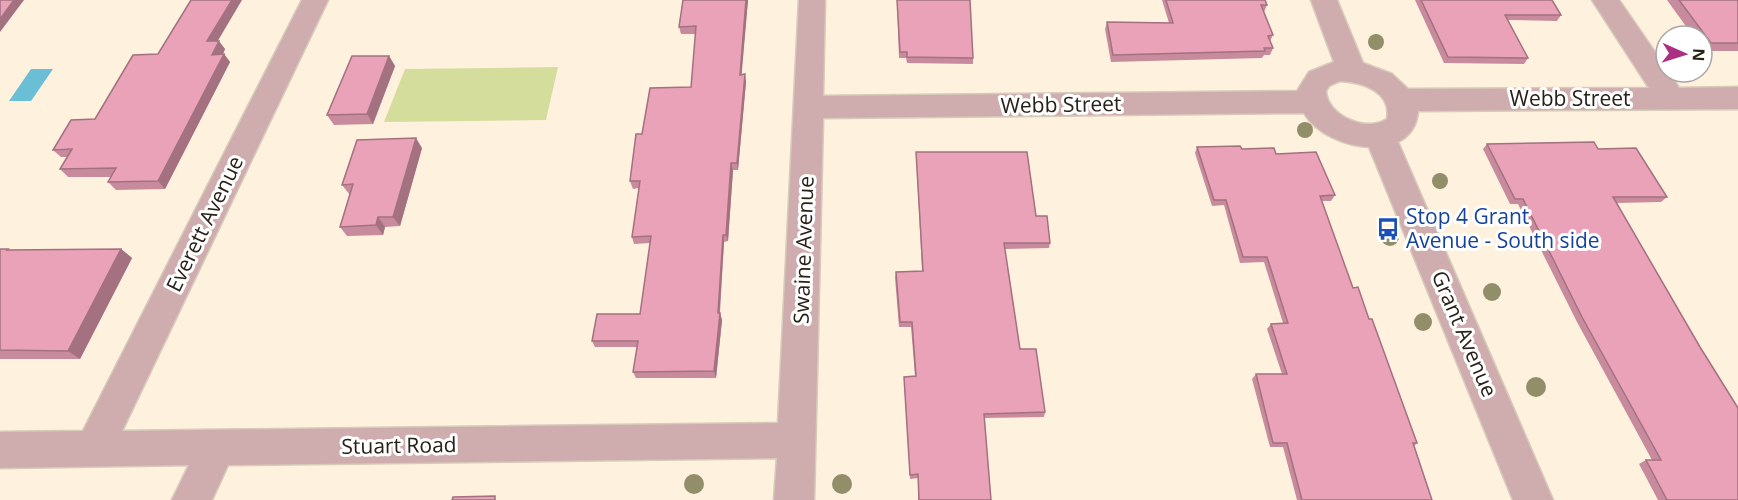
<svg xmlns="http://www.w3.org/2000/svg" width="1738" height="500" font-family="'Open Sans',sans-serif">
<rect width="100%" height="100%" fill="#fef1de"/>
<!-- green -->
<path fill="#d4dd9c" d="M558,67l-12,53 -162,2 21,-53z"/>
<!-- water -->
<path fill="#6abed6" d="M31,69h22l-22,32h-22z"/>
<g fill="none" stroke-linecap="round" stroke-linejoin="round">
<!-- minor casing -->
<g stroke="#d7ccba" stroke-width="3">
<path id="minor" d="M302,0h26l-206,431 656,-8 21,-423h26l-2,96 474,-5 12,-19 25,-10 -23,-62h26l26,63 29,11 16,15 241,-1 -57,-88h27l47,68v4h3l10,16 59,-1v22l-320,2c-1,14 -8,25 -20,31l155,358h-40l-144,-353c-23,-1 -53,-13 -65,-34l-481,5 -9,382h-40l3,-42 -549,7 -16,35h-40l17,-35 -189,3v-36l83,-1zM1340,81c23,1 52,11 47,38 -20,14 -60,-3 -61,-28l3,-5z"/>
</g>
<!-- minor -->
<use href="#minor" fill="#cfadae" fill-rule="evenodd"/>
</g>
<!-- trees -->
<g fill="#928e69">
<circle cx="1376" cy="42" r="8"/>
<circle cx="1305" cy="130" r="8"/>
<circle cx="1440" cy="181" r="8"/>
<circle cx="1390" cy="237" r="9"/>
<circle cx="1492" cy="292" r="9"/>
<circle cx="1423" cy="322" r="9"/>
<circle cx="1536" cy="387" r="10"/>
<circle cx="694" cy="484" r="10"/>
<circle cx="842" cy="484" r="10"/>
</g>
<!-- wall -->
<g fill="#c88b9d">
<path d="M683,0h65l-7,75 5,7 -8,88h-5l-5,71 -4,1 -4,71 2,7 -6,58h-80l-3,-6 4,-25h-42l-3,-6 48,-27 10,-71 -16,1 -2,-7 7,-49 -6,1 -3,-8 61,-94 5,-53h-15l-2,-7z"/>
<path d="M897,0l76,58v6l-66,-1 -1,-5h-7z"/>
<path d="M1162,0h103l2,5 -3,7 9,23 -3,6 3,7 -3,7h-6l-2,3 -151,4 -6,-33 2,-7 62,1z"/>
<path d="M1415,0h137l9,15 -4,6 -49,-1 20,38 -4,6 -80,-1z"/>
<path d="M1667,0h71v51h-34l-2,-3v-12h-9z"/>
<path d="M218,41l7,8 -2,5h1l6,8 -65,127 -49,1 -8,-8 3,-5h-43l-8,-8 7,-12h-6l-8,-7 42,-31z"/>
<path d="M389,56l6,10 -22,58 -39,1 -7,-10z"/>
<path d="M1487,144l111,5 69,48 -6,5 -45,1 122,297h-80l-19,-36 7,-4h6l-75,-138 -59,-118h-8l-27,-55z"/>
<path d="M1197,147l45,2 34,5 59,41 -4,6h-9l31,87 16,31 48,124 -3,3 18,54h-135l-14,-53h-13l-18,-68 4,-5h26l-15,-45 4,-5 12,-1 -19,-61 -24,1 -16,-58 -12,1 -17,-53z"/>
<path d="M422,148l-22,78 -15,1 -2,8 -36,1 -7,-9 10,-32 -8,-10z"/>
<path d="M916,152l120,64 14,27 -1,5 -44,1 15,100 25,63 -1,5 -60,1 7,82h-73v-22l-8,1 -6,-98v-4l11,-1 -4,-49h-12l-4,-49 1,-6 26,-1z"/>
<path d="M0,249h8l2,1 111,-1 11,9 -52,101h-80z"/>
</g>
<!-- shaded-wall -->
<g fill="#a37180">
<path d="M14,0h10l-24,32v-13z"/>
<path d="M232,0h10l-29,49 -6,-8z"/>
<path d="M746,0h2l-7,82 -1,-7z"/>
<path d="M219,41l6,8 -6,14 -7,-8z"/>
<path d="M224,54l6,8 -65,127 -7,-8z"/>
<path d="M389,56l6,10 -22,58 -6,-10z"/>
<path d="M745,74l1,8 -8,88 -1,-7z"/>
<path d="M416,138l6,10 -22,78 -7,-9z"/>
<path d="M731,163l2,7 -5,71 -2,-6z"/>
<path d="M378,217l7,10 -2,8 -7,-10z"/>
<path d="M723,235l1,7 -5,78 -1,-7z"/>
<path d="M121,249l11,9 -52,101 -12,-8z"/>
<path d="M720,313l2,7 -6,58 -2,-7z"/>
</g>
<!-- building -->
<g fill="#e9a2b7" stroke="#a37180" stroke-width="1.5">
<path d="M0,0h14l-14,19z"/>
<path d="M191,0h41l-25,41h12l-7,14 12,-1 -66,127 -50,1 8,-14 -56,1 12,-20 -19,1 18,-30 24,-1 38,-64 25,-1z"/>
<path d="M683,0h63l-6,75 5,-1 -8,89h-6l-5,72h-3l-5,78h2l-6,58 -81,1 5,-31h-46l5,-27h43l11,-78 -19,1 8,-56h-10l6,-47h6l8,-46 41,-1 5,-61 -17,1z"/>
<path d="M897,0h73l3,58 -66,-1v-5h-7z"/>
<path d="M1166,0h99l2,5h-6l12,30 -5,1 5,12h-9l1,3 -152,4 -6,-33 66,1z"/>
<path d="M1421,0h131l9,15h-56l23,43 -80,-1z"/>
<path d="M1679,0h59v43h-27z"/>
<path d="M352,56h37l-22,58 -40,1z"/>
<path d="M416,138l-23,79h-15l-2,8 -36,2 13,-43 -11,1 15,-45z"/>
<path d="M1594,142l4,7 38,-1 31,49h-54l87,150 38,61v92h-71l-21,-40h15l-79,-143 -59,-118h-8l-28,-55z"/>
<path d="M1240,146l2,3 32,-1 2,6 40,-2 19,43 -15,1 33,92 5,-1 11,32h3l45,124h-4l19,57h-130l-15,-57h-14l-17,-69h31l-16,-50 17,-1 -21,-66h-24l-17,-57h-12l-17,-53z"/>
<path d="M916,152h111l9,64h11l3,27h-46l16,106h16l9,63 -61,2 7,86h-72l-1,-26 -8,1 -6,-98 12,-1 -4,-54h-12l-4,-50 27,-1z"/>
<path d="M0,249h8l-1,1 114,-1 -53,102 -68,-1z"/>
<path d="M495,496v4h-43l1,-3z"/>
</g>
<!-- icons -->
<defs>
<g id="bus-bare" transform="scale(1.8)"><path d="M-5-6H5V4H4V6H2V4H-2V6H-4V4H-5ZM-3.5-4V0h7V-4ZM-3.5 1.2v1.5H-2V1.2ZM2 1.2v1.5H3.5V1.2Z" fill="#1a4fb4" stroke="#fff" stroke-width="2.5" paint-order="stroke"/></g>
</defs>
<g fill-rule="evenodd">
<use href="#bus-bare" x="1388" y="229"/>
</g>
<g text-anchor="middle" stroke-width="6" stroke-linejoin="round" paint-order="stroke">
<!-- street labels -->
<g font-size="21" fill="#272118" stroke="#fff">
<text x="1570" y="106">Webb Street</text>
<text transform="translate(1061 105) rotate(-1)" y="7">Webb Street</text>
<text transform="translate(205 224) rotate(-64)" y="7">Everett Avenue</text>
<text transform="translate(804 250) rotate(-88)" y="7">Swaine Avenue</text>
<text transform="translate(1464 334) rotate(67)" y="7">Grant Avenue</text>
<text transform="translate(399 446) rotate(-1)" y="7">Stuart Road</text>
</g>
<!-- transit labels -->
<g font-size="21" fill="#164399" stroke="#fff" text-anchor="start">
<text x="1406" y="224">Stop 4 Grant<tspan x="1406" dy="24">Avenue - South side</tspan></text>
</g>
</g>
<!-- north arrow -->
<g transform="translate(1684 54) rotate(93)"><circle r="28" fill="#ffffff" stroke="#a9a6a3" stroke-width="1.5"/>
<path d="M0-4.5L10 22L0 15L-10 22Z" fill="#ab3082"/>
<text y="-9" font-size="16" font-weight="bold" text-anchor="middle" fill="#272118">N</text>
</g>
</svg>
